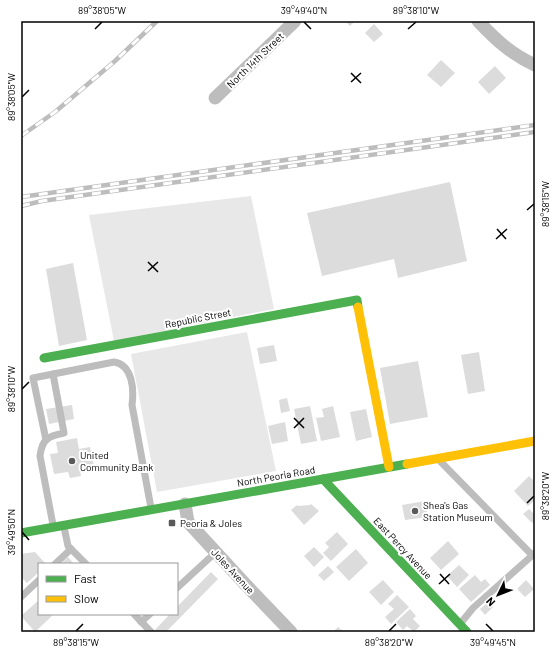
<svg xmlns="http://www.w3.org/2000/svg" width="556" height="653" font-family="Barlow,sans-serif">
<rect width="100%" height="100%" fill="#fff"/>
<!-- green -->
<g fill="#e8e8e8">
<path d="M251,196l23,113 -160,32 -25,-126z"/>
<path d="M247,332l29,139 -119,21 -26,-138z"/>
</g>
<!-- building -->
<g fill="#dcdcdc">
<path d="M345,21h10l-5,5z"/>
<path d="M374,24l9,10 -9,8 -9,-9z"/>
<path d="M441,60l14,13 -14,14 -14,-12z"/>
<path d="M495,66l11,12 -17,16 -11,-12z"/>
<path d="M450,182l17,79 -69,17 -4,-19 -72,17 -15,-63z"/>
<path d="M73,263l14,77 -28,6 -13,-77z"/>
<path d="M274,345l3,16 -17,3 -3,-16z"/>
<path d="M479,352l6,39 -17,3 -7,-39z"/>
<path d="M418,361l10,56 -38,7 -10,-56z"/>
<path d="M287,398l3,13 -9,2 -2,-13z"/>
<path d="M72,405l2,14 -25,5 -3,-15z"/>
<path d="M310,406l7,35 -16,3 -7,-35z"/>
<path d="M333,406l7,31 -19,4 -5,-23 8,-1 -2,-8z"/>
<path d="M366,409l6,28 -16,4 -6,-29z"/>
<path d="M285,422l3,19 -16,3 -4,-18z"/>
<path d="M77,438l2,11 11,-2 4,20 -14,3 1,6 -11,2 -2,-6 -14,2 -4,-20 8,-1 -2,-11z"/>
<path d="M529,476l6,6v13l-3,2 3,3 -7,6 -14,-15z"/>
<path d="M425,501l3,16 -23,3 -3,-15z"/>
<path d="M311,504l8,7 -15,14 -13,-15 6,-5 1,1 12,-1z"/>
<path d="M529,509l6,6v5l-3,3 -9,-9z"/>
<path d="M337,532l11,12 -17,17 -8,-8 6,-6 -4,-4z"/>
<path d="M448,541l11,13 -18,16 -11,-12z"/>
<path d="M314,547l10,10 -10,10 -10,-11z"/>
<path d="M356,549l12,14 -19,18 -13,-14z"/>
<path d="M35,552l11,12h-7v8l-12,11 -6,-6v-23z"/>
<path d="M68,557l6,7h-13z"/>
<path d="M459,565l10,10 -12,12 -10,-11z"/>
<path d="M328,566l6,6 -10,9 -6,-6z"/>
<path d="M211,572l7,7 -52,53h-11l-1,-1 16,-17h7v-7z"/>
<path d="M475,575l6,7 4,-3 5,6 -19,17 -12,-13z"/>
<path d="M383,580l11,12 -13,13 -12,-13z"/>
<path d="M526,580l8,9 -9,8 -8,-8z"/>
<path d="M397,595l12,12 -18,17 -6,-7 9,-8 -6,-5z"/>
<path d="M39,600v14h15l-19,18 -14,-16z"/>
<path d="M488,602l5,5 -8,8 -5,-6z"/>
<path d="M410,609l6,7 -3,3 7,7 -6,6 -7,-6 -4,4 -7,-8z"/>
<path d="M338,627l6,5h-11z"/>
</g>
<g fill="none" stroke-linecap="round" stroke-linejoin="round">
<!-- lane -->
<g stroke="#bdbdbd" stroke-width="7">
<path d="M53,374l11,59c-16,3 -22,6 -24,23l13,69"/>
<path d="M46,440l-13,-62 81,-16c19,3 20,28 18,43l19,103"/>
<path d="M440,461l92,94"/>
<path d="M64,527l4,19 18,18"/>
<path d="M55,564l16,-15"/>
<path d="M177,588l39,-36"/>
<path d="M21,597l18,-17"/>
<path d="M134,614l17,18"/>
<path d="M141,622l9,-8"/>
<path d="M460,624l13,-16 62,-55"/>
</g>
<!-- street -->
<g stroke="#bdbdbd" stroke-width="13">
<path d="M478,21c18,19 33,33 57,44"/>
<path d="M215,98l80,-77"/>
<path d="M185,504l3,18 58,63 45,47"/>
</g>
<!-- fast -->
<g stroke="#4caf50" stroke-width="9">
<path d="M44,358l313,-58 1,7"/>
<path d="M323,479l144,153"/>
<path d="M21,533l386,-69"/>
</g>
<!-- slow -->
<g stroke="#ffc107" stroke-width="9">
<path d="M358,307l31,160"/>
<path d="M407,464l128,-23"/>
</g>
<!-- rail casing -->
<g stroke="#bdbdbd" stroke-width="4.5">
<g id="rail">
<path d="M21,136l34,-24 60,-51 42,-40"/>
<path d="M21,197l514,-72"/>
<path d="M21,206l21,-5 493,-69"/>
</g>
</g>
<!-- rail -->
<use href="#rail" stroke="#fff" stroke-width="3" stroke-dasharray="9" stroke-linecap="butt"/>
</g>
<!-- ticks -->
<path fill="none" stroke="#000" stroke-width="1.5" d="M304,22l7,7M95,29l7,-7M408,29l8,-7M351,73l10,10M351,82l10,-9M22,97l7,-7M527,210l7,-6M497,229l9,10M496,239l11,-10M148,262l10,10M148,271l10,-9M22,389l7,-7M294,418l10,10M294,428l10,-10M527,503l7,-7M22,532l7,8M440,574l9,10M439,584l11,-10M486,624l7,7M76,631l7,-7M389,631l7,-7"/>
<!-- markers -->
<g fill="#595959" stroke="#fff" stroke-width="1.5">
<circle cx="72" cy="461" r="4"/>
<circle cx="415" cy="511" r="4"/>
<rect x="168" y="519" width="8" height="8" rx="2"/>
</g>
<g text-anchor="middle" stroke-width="4" stroke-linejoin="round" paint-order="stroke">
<!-- street labels -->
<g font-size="10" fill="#000" stroke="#fff">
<text transform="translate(255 60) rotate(-44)" y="4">North 14th Street</text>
<text transform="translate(198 318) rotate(-11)" y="4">Republic Street</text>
<text transform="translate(276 476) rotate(-10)" y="4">North Peoria Road</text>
<text transform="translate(403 548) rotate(47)" y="4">East Percy Avenue</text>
<text transform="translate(233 571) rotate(47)" y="4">Joles Avenue</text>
</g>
<!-- poi labels -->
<g font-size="10" fill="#000" stroke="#fff" text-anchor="start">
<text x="80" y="459">United<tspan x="80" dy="12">Community Bank</tspan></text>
<text x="423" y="509">Shea's Gas<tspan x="423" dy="12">Station Museum</tspan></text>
<text x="180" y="527">Peoria &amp; Joles</text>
</g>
</g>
<!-- border -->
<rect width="556" height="653" fill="none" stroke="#ffffff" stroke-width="44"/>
<!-- legend -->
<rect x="38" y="563" width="140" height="52" fill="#ffffff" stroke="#999999"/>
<rect x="46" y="576" width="20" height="6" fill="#4caf50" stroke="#999999"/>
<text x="74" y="583" font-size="12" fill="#000000">Fast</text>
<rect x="46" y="596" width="20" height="6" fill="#ffc107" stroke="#999999"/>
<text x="74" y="603" font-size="12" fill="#000000">Slow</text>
<!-- north arrow -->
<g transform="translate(498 595) rotate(227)" stroke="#ffffff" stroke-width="3" paint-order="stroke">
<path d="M0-3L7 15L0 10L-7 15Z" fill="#000000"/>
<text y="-6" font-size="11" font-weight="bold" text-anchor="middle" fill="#000000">N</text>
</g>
<rect x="22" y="22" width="512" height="609" fill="none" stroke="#000" stroke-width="1.5"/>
<g font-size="10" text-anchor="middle" fill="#000">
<text x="102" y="14">89°38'05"W</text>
<text x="304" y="14">39°49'40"N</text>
<text x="416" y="14">89°38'10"W</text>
<text transform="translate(11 97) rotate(-90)" y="4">89°38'05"W</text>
<text transform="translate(545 204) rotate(-90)" y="4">89°38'15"W</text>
<text transform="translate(11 389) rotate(-90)" y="4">89°38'10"W</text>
<text transform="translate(545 496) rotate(-90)" y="4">89°38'20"W</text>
<text transform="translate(11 532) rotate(-90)" y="4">39°49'50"N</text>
<text x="76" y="646">89°38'15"W</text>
<text x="389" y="646">89°38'20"W</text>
<text x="493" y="646">39°49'45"N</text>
</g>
</svg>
